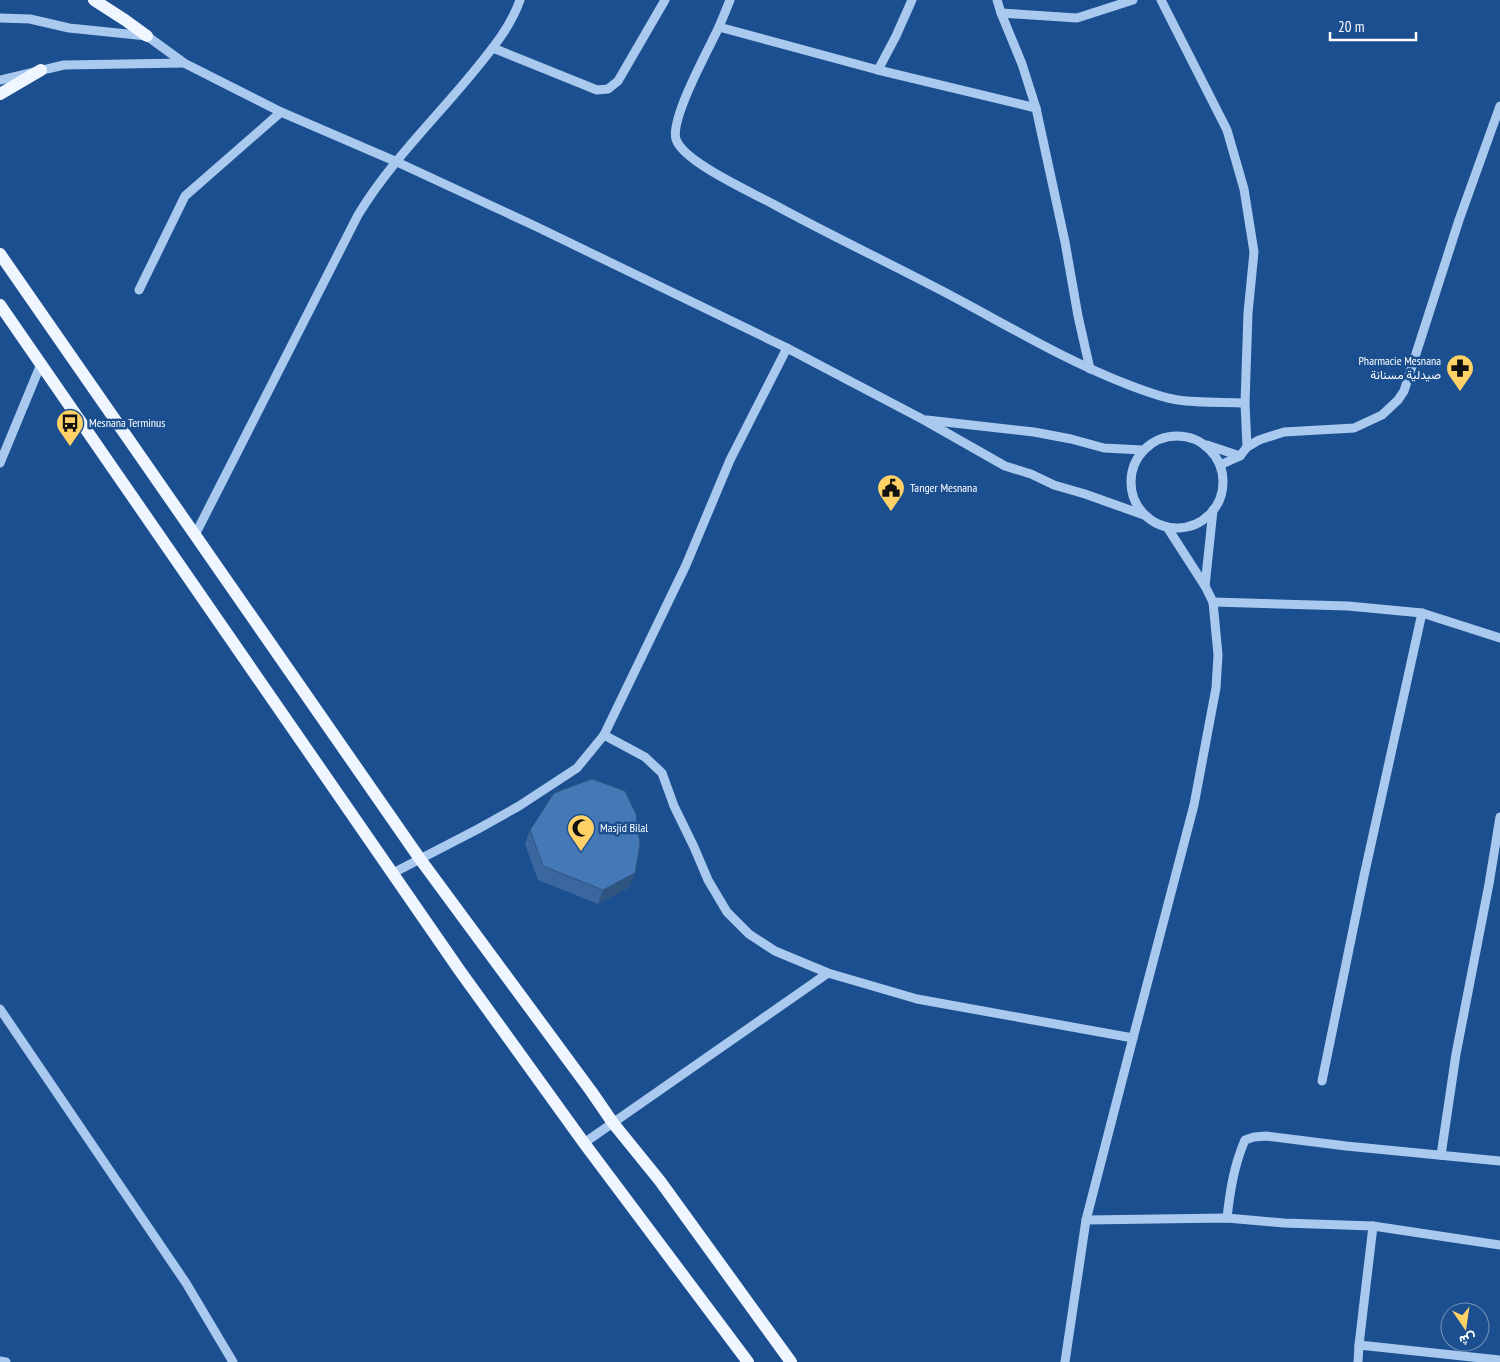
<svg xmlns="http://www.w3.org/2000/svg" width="1500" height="1362" font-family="'PT Sans Narrow',Vazirmatn,sans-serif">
<rect width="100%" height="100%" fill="#1b4f8f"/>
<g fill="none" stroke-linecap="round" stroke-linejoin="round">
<!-- minor -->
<g stroke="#a9c9ee" stroke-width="9">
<path d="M730,0c-4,10 -8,20 -12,29 -10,21 -48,90 -42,110 6,22 75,53 97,65 62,34 127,64 190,98 54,29 108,61 166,83 13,5 35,13 49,15 21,3 45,2 67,3"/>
<path d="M997,0l4,13 21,51 14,44 29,134 13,74 12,53"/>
<path d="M1161,0l66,130 17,59 10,63 -6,61 -3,90 2,44"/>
<path d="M1001,13l76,5 56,-18"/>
<path d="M0,18l30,1 39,9 78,8 37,27 97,49 116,50 138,64 252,122 137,72 81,46 26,8 23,11 31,9 59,21"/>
<path d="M719,27l159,43 158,38"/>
<path d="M493,48l104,42 11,-1 10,-8 47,-81"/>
<path d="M878,70l18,-34 16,-36"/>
<path d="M0,80l64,-15 120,-2"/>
<path d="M139,290l46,-94 96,-84"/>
<path d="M787,348l-57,112 -44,105 -82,170 41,22 17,16 12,33 20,41 14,33 19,32 22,22 26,17 53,22 89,26 216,39"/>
<path d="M927,420l107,12 37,7 33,9 38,2"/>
<circle cx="1177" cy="482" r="46"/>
<path d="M1207,445l33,11"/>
<path d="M0,463l41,-99"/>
<path d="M1220,465l20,-9 7,-9 12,-7 25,-8 70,-4 28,-13 16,-15 6,-9 55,-171 41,-114"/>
<path d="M195,535l163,-320c32,-53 78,-97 117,-145 18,-22 36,-44 45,-70"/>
<path d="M1205,586l8,-76"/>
<path d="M1213,602l135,4 74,7 78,25"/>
<path d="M393,873l85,-44 41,-23 58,-38 27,-33"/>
<path d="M0,1009l186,274 47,79"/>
<path d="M1322,1081l42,-205 58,-263"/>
<path d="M584,1143l244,-170"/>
<path d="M1441,1155l15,-101 33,-170 11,-67"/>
<path d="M1227,1218c3,-27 7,-53 18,-78l9,-3 12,-1 80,10 154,15"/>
<path d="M1086,1220l141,-2 57,5 89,3 127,19"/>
<path d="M1359,1345l141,15"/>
<path d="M0,1361l6,1"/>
<path d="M1065,1362l21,-142 47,-182 61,-233 22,-117 2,-33 -5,-53 -8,-16 -38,-59"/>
<path d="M1358,1362l1,-17 14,-119"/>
</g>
<!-- major -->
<g stroke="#f0f6ff" stroke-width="12">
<path d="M94,0l31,20 22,16"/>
<path d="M0,94l41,-24"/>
<path d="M0,254l420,605 171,232 22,32 47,58 131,181"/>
<path d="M0,305l460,666 124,172 164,219"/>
</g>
</g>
<!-- wall -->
<path fill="#3a679d" d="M530,830l100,57 -32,17 -60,-24 -13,-36z"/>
<!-- shaded-wall -->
<path fill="#305480" d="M635,873l-5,14 -32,17 5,-14z"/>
<!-- building -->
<path fill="#4478b7" stroke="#305480" d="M592,779l33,12 11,23 4,31 -5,28 -32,17 -60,-24 -13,-36 24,-37z"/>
<!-- icons -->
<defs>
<g id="pharmacy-pin" transform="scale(1.4375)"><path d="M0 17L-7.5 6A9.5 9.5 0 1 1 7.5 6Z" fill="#ffd166" stroke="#1b4f8f"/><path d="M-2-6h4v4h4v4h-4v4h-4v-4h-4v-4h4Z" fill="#111"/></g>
<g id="bus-pin" transform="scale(1.4375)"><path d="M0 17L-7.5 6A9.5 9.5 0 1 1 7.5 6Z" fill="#ffd166" stroke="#1b4f8f"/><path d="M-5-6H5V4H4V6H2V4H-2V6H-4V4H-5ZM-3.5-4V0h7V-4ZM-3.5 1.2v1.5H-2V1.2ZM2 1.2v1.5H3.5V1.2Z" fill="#111"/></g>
<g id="civic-pin" transform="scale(1.4375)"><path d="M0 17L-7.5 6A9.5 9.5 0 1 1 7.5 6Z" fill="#ffd166" stroke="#1b4f8f"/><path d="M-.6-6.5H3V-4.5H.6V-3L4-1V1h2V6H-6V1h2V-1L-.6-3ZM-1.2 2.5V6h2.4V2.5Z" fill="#111"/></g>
<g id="mosque-pin" transform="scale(1.4375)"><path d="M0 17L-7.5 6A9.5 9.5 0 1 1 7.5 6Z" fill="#ffd166" stroke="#1b4f8f"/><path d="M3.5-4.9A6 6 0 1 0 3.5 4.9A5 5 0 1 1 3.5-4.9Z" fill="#111"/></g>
</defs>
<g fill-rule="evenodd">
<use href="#pharmacy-pin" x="1460" y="368"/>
<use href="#bus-pin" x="70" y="423"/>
<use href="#civic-pin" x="891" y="488"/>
<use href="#mosque-pin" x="581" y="828"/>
</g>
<g text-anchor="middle" stroke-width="5" stroke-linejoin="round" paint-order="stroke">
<!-- poi labels -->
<g font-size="12" fill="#fff" stroke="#1b4f8f" text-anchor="start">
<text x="1441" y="365" text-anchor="end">Pharmacie Mesnana<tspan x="1441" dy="14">صيدلية مسنانة</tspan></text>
<text x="89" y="427">Mesnana Terminus</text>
<text x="910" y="492">Tanger Mesnana</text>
<text x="600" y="832">Masjid Bilal</text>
</g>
</g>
<!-- north arrow -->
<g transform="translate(1465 1327) rotate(167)"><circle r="24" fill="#1b4f8f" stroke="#7695bc"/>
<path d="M0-4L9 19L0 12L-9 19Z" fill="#ffd166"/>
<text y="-8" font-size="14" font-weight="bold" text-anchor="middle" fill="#ffffff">ش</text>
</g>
<!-- scale -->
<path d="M1330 32v8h86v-8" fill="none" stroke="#ffffff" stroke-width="2.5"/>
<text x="1338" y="32" font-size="15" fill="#ffffff" stroke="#1b4f8f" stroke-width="4" paint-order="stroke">20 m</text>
</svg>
